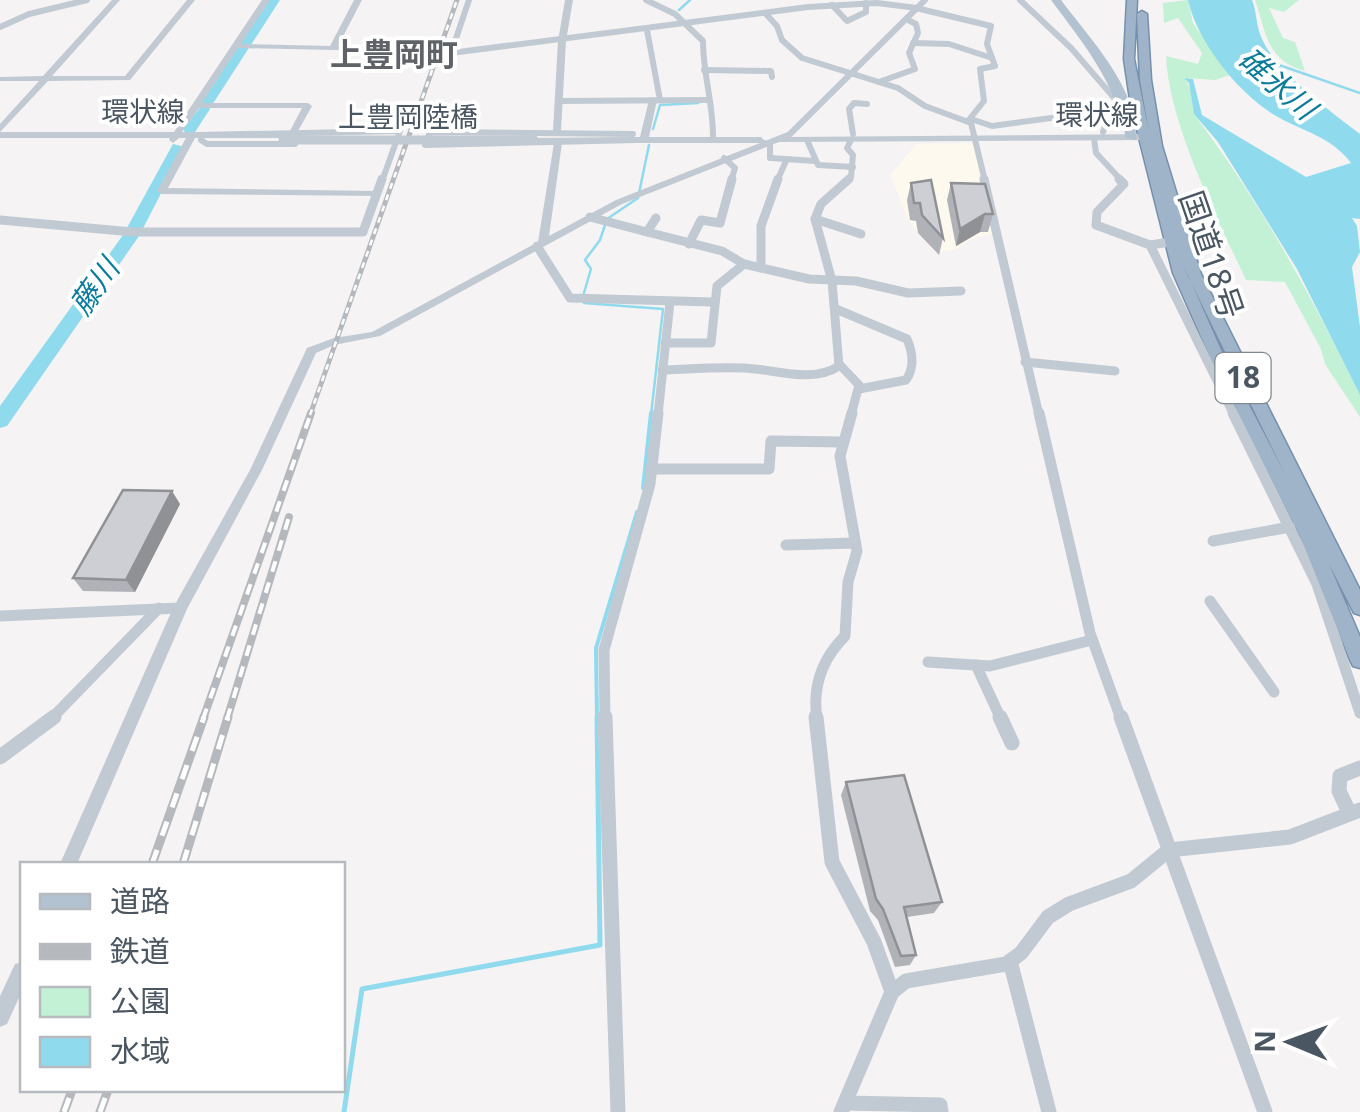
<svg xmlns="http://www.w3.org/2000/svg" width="1360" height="1112" font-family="'Noto Sans','Noto Sans JP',sans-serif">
<rect width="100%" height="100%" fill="#f5f3f3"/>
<!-- commercial -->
<path fill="#fdf9ef" d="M974,143l20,90 -25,7 -12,9 -22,4 -26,-31 -19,-47 26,-31z"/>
<!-- green -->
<g fill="#c3f1d5">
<path d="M1188,0l5,23 37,52 -15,5 -31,-2c11,12 5,30 15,43 66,89 112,175 161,274v22l-35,-53 -4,-15 -36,-67 -39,-2c-29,-62 -77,-156 -80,-224l32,8 4,-11 -24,-35 -14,5 -1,-20z"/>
<path d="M1255,0h44l-15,12 -15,-4 14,30 12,4 10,29c-39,-10 -39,-40 -50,-71z"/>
</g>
<!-- water -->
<path fill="#90daee" d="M1188,0h64c5,12 4,27 10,39 14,33 69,73 98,95v85l-8,-1 5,8 3,26 -8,15 8,60v68l-63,-126 -79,-127 -24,-28 -5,-31 -5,-5 9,1 9,36 104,62 45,-14c-19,-26 -47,-31 -73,-46 -38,-21 -81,-75 -90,-117z"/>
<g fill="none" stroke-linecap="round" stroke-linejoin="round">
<!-- stream-far2 -->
<g stroke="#90daee" stroke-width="2.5">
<path d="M679,10l11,-10"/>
<path d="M1279,65l81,28"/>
<path d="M653,129l7,-24 38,-2"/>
<path d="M583,296l8,-27 -6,-9 15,-20 7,-21 31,-21 11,-53"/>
<path d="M584,303l79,6 -12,106"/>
</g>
<!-- stream-far1 -->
<g stroke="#90daee" stroke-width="4">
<path d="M643,488l8,-75"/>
<path d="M597,719l-1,-71 41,-136"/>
</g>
<!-- stream -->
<path stroke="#90daee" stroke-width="5" d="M344,1112l18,-123 238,-44 -3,-228"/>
<!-- river -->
<g fill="#90daee" fill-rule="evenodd">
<path d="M268,0h12l-66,102 -6,4 2,3 -15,23h-10l-2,-3 19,-24 -2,-3z"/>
<path d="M173,144l12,3 -46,89 -132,190 -7,2v-22l123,-171z"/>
</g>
<!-- trunk casing -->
<g stroke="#7690ad" stroke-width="3">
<path id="trunk" d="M1127,0h10l-3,59 15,73 -9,-52 -3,-66 5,-3 5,3 4,66 11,66 39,128 159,316v25l-6,-2 -25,-49 31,73v31l-7,-2 -3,-6 -50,-124 -89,-177 -38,-86 -42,-167 -7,-47zM1184,265l3,9 98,200 -60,-115 -38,-86z"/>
</g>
<!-- minor-far3 -->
<g stroke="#c1cad2" stroke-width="6">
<path d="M469,0l-18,53 357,-46 69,-4 40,5"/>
<path d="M646,0l29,14 28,27c0,35 11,64 10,99"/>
<path d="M1020,0l51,48 45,52 -13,32"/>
<path d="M832,5l15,16 19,-9v-9"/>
<path d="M916,8l75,18 -4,18 8,22 -15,3 4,32 -16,20"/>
<path d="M765,13l12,13 5,14 20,18 96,30 27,18 46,17 14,58"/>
<path d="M0,27l29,-13 58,-14"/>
<path d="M647,30l13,70"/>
<path d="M913,43l36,1 43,14"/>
<path d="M704,70l67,1 1,6"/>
<path d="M879,82l36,-13 -6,-16 9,-20 -2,-9 -10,-5"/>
<path d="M560,101l147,-1"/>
<path d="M971,119l21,7 118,-16"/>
<path d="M633,134l-203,-2 -5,13 211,-5"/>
<path d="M790,134l135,-134"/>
<path d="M853,134l-4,-25 5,-6 13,1"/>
<path d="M198,135l202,-4 -18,50"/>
<path d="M1094,138l2,15 26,28"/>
<path d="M201,140l6,4h88"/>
<path d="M807,140l11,25 35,2"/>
<path d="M764,143l6,2v13l45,3"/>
<path d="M724,158l11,10 -4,13"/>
<path d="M777,181l9,-20"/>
<path d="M846,181l5,-4 2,-22 -6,-7 4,-8"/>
</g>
<!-- minor-far2 -->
<g stroke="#c1cad2" stroke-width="9">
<path d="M984,179l55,236"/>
<path d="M1119,179l5,5 -27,28 -1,13 54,20 20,-3"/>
<path d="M590,217l57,15"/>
<path d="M656,218l-9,14 75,19 22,13 65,15 47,2 52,12 53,-2"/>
<path d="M815,219l46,15"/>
<path d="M0,220l133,12h230l19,-53"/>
<path d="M689,244l12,-24 19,3 12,-44"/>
<path d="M1150,245l84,170"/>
<path d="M537,246l33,52 143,4"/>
<path d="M761,268v-42l17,-47"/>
<path d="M836,309l71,30c6,14 8,28 -1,41l-47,9"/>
<path d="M665,343h46l6,-57 27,-22"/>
<path d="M1025,362l90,9"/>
<path d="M839,364l20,21 -8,30"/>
<path d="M662,370c27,-1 55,-3 82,-2 30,1 68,16 95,-2l-7,-85 -17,-62 6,-15 28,-25"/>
<path d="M658,415l12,-113"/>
</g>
<!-- minor-far1 -->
<g stroke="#c1cad2" stroke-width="11">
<path d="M1039,413l51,220 31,86"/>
<path d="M1233,413l84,171 43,129"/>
<path d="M651,469h118l2,-28 72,1"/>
<path d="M1213,541l77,-14"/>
<path d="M786,545l69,-2"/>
<path d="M1210,601l64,91"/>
<path d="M0,616l180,-8"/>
<path d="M928,662l62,4 102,-26"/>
<path d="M976,665l25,54"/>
<path d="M51,719l108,-111"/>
<path d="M605,719l-1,-69 46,-166 8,-71"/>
<path d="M817,719c-5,-33 5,-60 28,-83l3,-54 9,-31 -17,-95 12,-43"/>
</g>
<!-- minor -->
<g stroke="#c1cad2" stroke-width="15">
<path d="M605,717l13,395"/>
<path d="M816,717l16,145 42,80 18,50"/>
<path d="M1000,717l12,26"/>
<path d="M1121,717l144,395"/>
<path d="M0,757l54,-40"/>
<path d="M1349,812l-10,-21 1,-15 20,-8"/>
<path d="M1010,961l39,151"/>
<path d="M846,1103l94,2 1,7"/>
<path d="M841,1112l51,-120 14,-11 100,-17 15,-11 27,-36 21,-13 62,-23 38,-31 121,-13 70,-27"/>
</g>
<!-- tertiary -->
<g fill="#c1cad2" fill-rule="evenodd">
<path d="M112,0h8l-68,76h73l62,-76h8l-65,80 -82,1 -48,51v-8l39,-43h-39v-4l43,-1z"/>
<path d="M262,0h8l-29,44 89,2 24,-46h8l-24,46 89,2 4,2 -4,2 -189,-4 -36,55h106l4,3 -14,25 -4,3 -4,-3 12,-23h-103l-17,24h104l4,3 -4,3h-91l-27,50 209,3 3,1v4l-218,-2 -5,-3 29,-53h-7l-6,5 -4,-3 1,-2h-170v-6h174z"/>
<path d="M565,0h8l-7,41 -5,90 -4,3 -4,-3 5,-90z"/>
<path d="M653,97l4,3 -8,37h112l4,4 25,-10 4,3 -5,3 367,-3 4,3 -4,3 -377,2 -157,62 -242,132 -46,9 -18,8 -54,117 -75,139 -110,255h-17l113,-256 77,-138 57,-122 27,-10 38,-6 166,-90 16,-99h-20l-3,-1v-4l109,-1 9,-37zM562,143h198l-144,57 -67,36z"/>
<path d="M22,962v29l-15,33 -7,3v-31l15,-32z"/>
</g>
<!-- primary -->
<path fill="#b3c2d1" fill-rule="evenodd" d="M1051,0h10c29,39 78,89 75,140l-10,-2c-12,-58 -40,-91 -75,-138z"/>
<!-- trunk -->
<use href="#trunk" fill="#9fb4c9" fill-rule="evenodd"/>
<!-- rail-far2 casing -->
<g stroke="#b5b8bd" stroke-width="5">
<path id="rail-far2" d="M310,415l147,-415"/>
</g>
<!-- rail-far1 casing -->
<g stroke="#b5b8bd" stroke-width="8">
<g id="rail-far1">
<path d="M203,719l108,-306"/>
<path d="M227,719l62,-202"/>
</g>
</g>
<!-- rail casing -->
<g stroke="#b5b8bd" stroke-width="9">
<g id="rail">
<path d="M152,864l52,-147"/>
<path d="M183,864l45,-147"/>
<path d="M64,1112l8,-22"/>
<path d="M100,1112l8,-22"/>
</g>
</g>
<!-- rail-far2 -->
<use href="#rail-far2" stroke="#fff" stroke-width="2.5" stroke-dasharray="6" stroke-linecap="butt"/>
<!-- rail-far1 -->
<use href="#rail-far1" stroke="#fff" stroke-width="4" stroke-dasharray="11" stroke-linecap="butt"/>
<!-- rail -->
<use href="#rail" stroke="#fff" stroke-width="5" stroke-dasharray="15" stroke-linecap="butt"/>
<!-- tertiary-bridge -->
<path stroke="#c1cad2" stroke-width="9" d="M283,140h251"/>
</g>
<!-- wall -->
<g fill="#b0b2b7">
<path d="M911,183l32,55 -4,17 -21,-22 -2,-12 -6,-1 -3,-20z"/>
<path d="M951,183l42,31 -5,18h-8l-24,14 -9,-46z"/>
<path d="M180,504l-45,88 -52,-1 -10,-13z"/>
<path d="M846,782l96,120 -8,11 -27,4 9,38 -6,10 -15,2 -17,-47 -8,-9 -29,-116z"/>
</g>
<!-- shaded-wall -->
<g fill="#909195">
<path d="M985,214l-5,18 -24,14 4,-17z"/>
<path d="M172,491l8,13 -45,88 -9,-12z"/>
</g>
<!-- building -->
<g fill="#cdcfd5" stroke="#909195" stroke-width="2.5">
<path d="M931,180l12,58 -21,-23 -2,-12h-6l-3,-20z"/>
<path d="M951,183l34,1 8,30h-8l-25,15z"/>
<path d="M123,490l49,1 -46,89 -53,-2z"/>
<path d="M904,775l38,127 -38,5 12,48 -15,1 -18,-47 -7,-10 -30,-117z"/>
</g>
<g text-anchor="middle" stroke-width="8" stroke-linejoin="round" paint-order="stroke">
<!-- far-street labels -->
<g font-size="28" fill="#4a5661" stroke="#fff">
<text x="143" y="122">環状線</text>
<text x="1097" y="125">環状線</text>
<text x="408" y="127">上豊岡陸橋</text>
</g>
<!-- far-water labels -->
<g font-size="30" font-style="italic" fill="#0c7c9b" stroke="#fff">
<text transform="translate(1277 84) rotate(41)" y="10">碓氷川</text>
<text transform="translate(95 287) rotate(-55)" y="10">藤川</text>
</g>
<!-- shield labels -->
<rect fill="#fff" stroke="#808990" stroke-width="2.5" x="1215.5" y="353" width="55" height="50" rx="8"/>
<g font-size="30" font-weight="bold" fill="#4a5661">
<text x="1243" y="388">18</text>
</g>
<!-- far-quarter labels -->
<g font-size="32" font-weight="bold" fill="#5f6368" stroke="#fff">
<text x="394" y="66">上豊岡町</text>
</g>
<!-- street labels -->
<g font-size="32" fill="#4a5661" stroke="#fff">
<text transform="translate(1211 255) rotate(71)" y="11">国道18号</text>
</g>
</g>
<!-- legend -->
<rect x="20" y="862" width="325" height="230" fill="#ffffff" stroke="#b7bbc0" stroke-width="2.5"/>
<rect x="40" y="894" width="50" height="15" fill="#b3c2d1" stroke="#b7bbc0" stroke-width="2.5"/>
<text x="110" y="912" font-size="30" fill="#4a5661">道路</text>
<rect x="40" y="944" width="50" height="15" fill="#b5b8bd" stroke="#b7bbc0" stroke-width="2.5"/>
<text x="110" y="962" font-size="30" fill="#4a5661">鉄道</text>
<rect x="40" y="987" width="50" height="30" fill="#c3f1d5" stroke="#b7bbc0" stroke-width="2.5"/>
<text x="110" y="1012" font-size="30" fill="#4a5661">公園</text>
<rect x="40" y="1037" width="50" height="30" fill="#90daee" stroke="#b7bbc0" stroke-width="2.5"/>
<text x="110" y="1062" font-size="30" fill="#4a5661">水域</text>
<!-- north arrow -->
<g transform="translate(1290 1042) rotate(271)" stroke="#ffffff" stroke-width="8" paint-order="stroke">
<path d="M0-8L18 38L0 25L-18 38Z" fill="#4a5661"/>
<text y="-15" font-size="28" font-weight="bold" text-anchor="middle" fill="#4a5661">N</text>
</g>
</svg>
